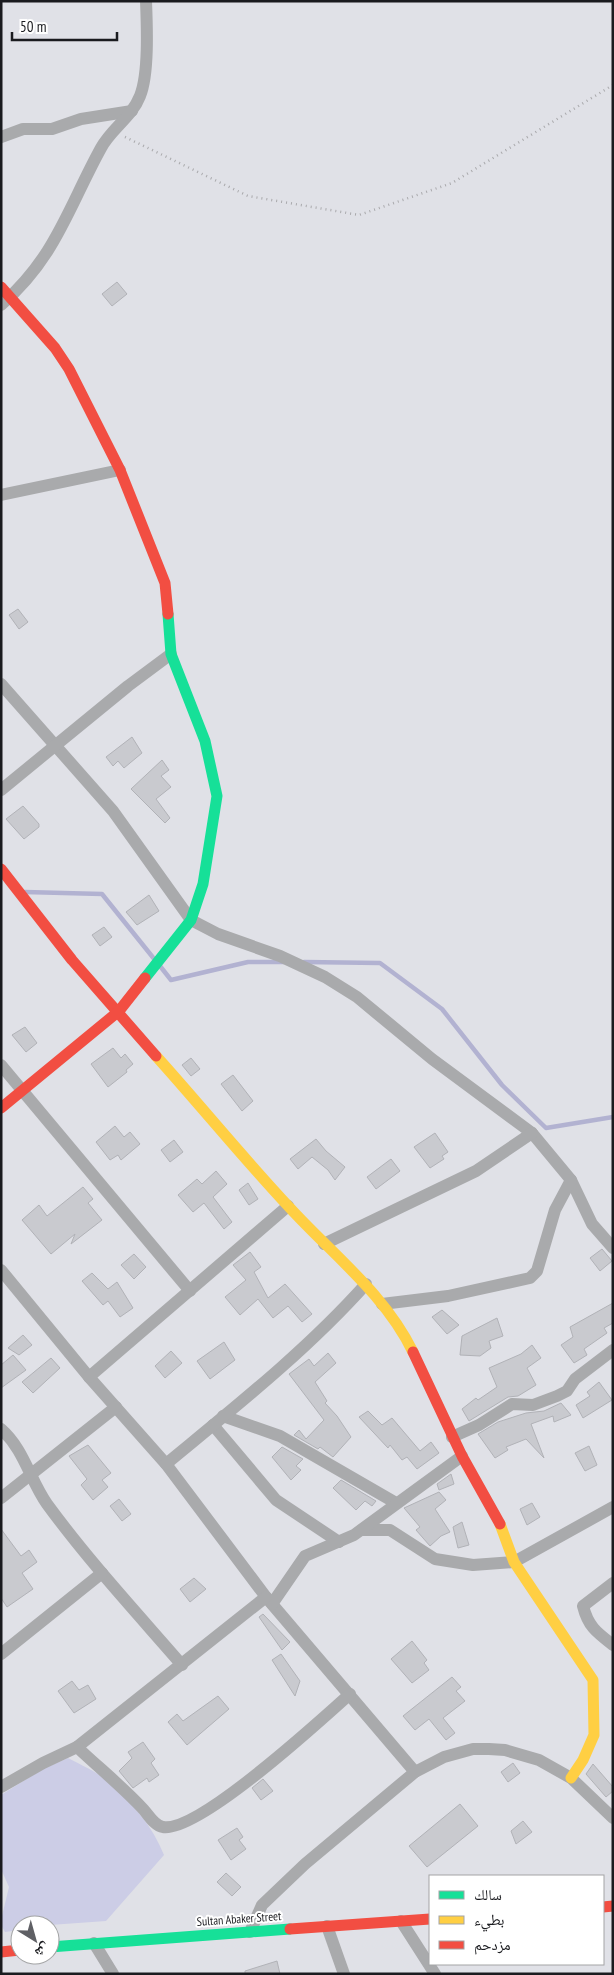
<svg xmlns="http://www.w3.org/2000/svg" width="614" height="1975" font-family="'PT Sans Narrow','Noto Naskh Arabic',sans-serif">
<rect width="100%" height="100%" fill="#e0e1e7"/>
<!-- green -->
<path fill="#cccde6" d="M68,1758c13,7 29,14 40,23 24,21 45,46 56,74l-58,66 -56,4h-30v5l-15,2 -4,-7v-5l8,-33 -8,-18v-74l40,-25z"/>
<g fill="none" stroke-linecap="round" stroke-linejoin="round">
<!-- stream -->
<g stroke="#b2b2d1" stroke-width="4.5">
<path d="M25,892l77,2 53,66"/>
<path d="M304,962l76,1 62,46 60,76 44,43 67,-11"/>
<path d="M160,966l11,14 77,-18h36"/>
</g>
</g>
<!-- building -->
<g fill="#c9cacf" stroke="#b1b2b7">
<path d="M117,282l10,12 -15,12 -10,-12z"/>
<path d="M18,609l10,13 -9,7 -10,-14z"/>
<path d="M132,737l10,16 -18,15 -6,-7 -5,5 -7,-9z"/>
<path d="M162,760l7,10 -8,6 10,11 -15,12 14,19 -5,5 -34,-34z"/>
<path d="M23,806l16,18v3l-15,12 -18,-20z"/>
<path d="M149,895l10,16 -22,14 -11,-13z"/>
<path d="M104,927l8,10 -12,9 -8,-11z"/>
<path d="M25,1027l12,16 -11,9 -14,-17z"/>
<path d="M113,1048l8,10 4,-4 8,10 -7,6 1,2 -19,15 -17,-23z"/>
<path d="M191,1058l9,11 -9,7 -9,-11z"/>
<path d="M233,1075l20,26 -11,10 -21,-27z"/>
<path d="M115,1126l9,11 6,-5 10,12 -19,16 -3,-5 -8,5 -14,-18z"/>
<path d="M435,1133l13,19 -6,4 2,3 -14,9 -16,-21z"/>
<path d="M316,1139l10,12 19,16 -10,13 -7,-10 -16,-13 -14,12 -8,-10z"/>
<path d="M174,1140l9,12 -13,10 -9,-12z"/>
<path d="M391,1159l9,12 -24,18 -9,-12z"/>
<path d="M216,1171l11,13 -14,13 19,25 -8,7 -20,-26 -11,9 -15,-17 19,-16 5,5z"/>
<path d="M248,1183l10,16 -9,6 -10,-15z"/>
<path d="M83,1187l10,12 -5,4 14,17 -31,24 4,-10 -24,20 -29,-34 17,-15 8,11z"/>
<path d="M602,1249l10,12 -12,10 -10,-13z"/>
<path d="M250,1252l11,15 -7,5 14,26 17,-14 27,30 -10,8 -14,-16 -15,12 -15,-19 -18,16 -15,-18 21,-17 -13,-15z"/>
<path d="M134,1254l12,13 -12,12 -13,-14z"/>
<path d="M92,1273l16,16 9,-7 16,26 -13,9 -12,-16 -5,4 -21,-24z"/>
<path d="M613,1303v20l-9,5 3,5 -23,16 3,6 -13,8 -13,-18 12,-8 -3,-10z"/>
<path d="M442,1310l17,15 -12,9 -15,-17z"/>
<path d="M497,1318l6,18 -14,5 2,7 -11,8 -20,-1 2,-19z"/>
<path d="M23,1335l9,10 -13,10 -11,-7z"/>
<path d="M224,1342l11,18 -25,19 -13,-18z"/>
<path d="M532,1345l9,13 -14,10 9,17 -18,11 -10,1 -39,24 -7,-12 14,-11 2,2 19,-13 -8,-19 32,-14z"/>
<path d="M171,1351l11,12 -17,15 -10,-12z"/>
<path d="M328,1353l8,10 -21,19 12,19 -2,2 12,13 14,21 -18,20 -13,-10 -2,2 -24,-14 5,-5 7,9 18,-19 -35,-46 20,-15 5,7z"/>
<path d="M13,1355l13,15 -25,18v-23z"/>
<path d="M51,1358l9,10 -27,25 -11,-11z"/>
<path d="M599,1382l13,18 -29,18 -7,-13 14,-9 -3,-4z"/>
<path d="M561,1403l10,12 -17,7 -1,-6 -22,8 13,34 -18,-19 -20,8 2,3 -13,8 -17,-24 20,-12 28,-9 18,-2z"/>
<path d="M368,1411l14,14 10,-7 28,33 11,-9 8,11 -22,16 -10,-12 -5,3 -12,-15 -2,3 -29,-31z"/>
<path d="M88,1445l23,28 -9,7 6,7 -15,13 -12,-15 6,-6 -18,-23z"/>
<path d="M589,1446l8,19 -12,6 -10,-18z"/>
<path d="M282,1447l21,12 -7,7 5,4 -10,10 -19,-23z"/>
<path d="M451,1474l3,10 -15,6 -2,-6z"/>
<path d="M341,1480l35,21 -4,5 -7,-5 -9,9 -23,-22z"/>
<path d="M439,1492l7,8 -11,9 15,23 -9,4 -11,10 -14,-16 4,-3 -16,-19z"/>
<path d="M119,1499l12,15 -9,7 -12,-15z"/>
<path d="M532,1503l8,14 -13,8 -7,-16z"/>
<path d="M462,1522l7,23 -11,3 -5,-21z"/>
<path d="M1,1529l20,27 8,-6 8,12 -15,11 11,16 -26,18 -6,-9z"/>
<path d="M194,1578l12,11 -16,13 -10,-13z"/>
<path d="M263,1614l27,28 -8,8 -23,-33z"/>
<path d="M412,1641l15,19 -3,3 5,7 -17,13 -21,-24z"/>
<path d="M281,1654l19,27 -5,15 -23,-36z"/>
<path d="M452,1677l9,10 -5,4 9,10 -22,17 12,15 -9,7 -17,-21 -14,11 -12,-14z"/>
<path d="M72,1681l7,9 9,-5 8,14 -22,14 -16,-22z"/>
<path d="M218,1696l11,13 -42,36 -19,-23 9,-8 6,7z"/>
<path d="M143,1742l12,17 -4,4 8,12 -10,7 -2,-4 -14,10 -14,-17 13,-13 -4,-6z"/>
<path d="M513,1763l7,10 -12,9 -7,-10z"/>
<path d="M593,1764l20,23v4l-7,6 -20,-23z"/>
<path d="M263,1779l10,12 -12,9 -9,-12z"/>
<path d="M460,1804l18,22 -51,41 -18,-21z"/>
<path d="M523,1821l9,11 -16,12 -5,-13z"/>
<path d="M237,1828l6,9 -4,3 7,9 -15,11 -13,-20z"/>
<path d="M226,1873l15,14 -9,9 -15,-14z"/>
<path d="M277,1961l3,13h-35v-3z"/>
</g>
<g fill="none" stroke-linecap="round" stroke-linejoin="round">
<!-- path -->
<path stroke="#a9a9ac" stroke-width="2.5" stroke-dasharray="1 4" stroke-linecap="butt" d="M125,137l123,59 111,19 93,-32 161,-98"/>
<!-- street -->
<g stroke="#a9aaac" stroke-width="12">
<path d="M1,137l22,-8h29l29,-10 51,-8"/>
<path d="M1,305c55,-48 67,-97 100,-157 10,-19 31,-31 39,-52 9,-22 7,-70 6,-95"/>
<path d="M1,495l119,-25"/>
<path d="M1,684l112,127 78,109 27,14 62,22 45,21 32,20 75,62 100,74 39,47 21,44 21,24"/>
<path d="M1,790l127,-104 43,-32"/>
<path d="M1,1065l189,226"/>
<path d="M324,1244l152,-73 56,-38"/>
<path d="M1,1270l88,107 77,87 100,133 149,175"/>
<path d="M382,1304l66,-8 82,-18 7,-7 18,-61 16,-30"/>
<path d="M89,1377l199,-171"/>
<path d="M223,1416l57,20 116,67"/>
<path d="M213,1425l63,75 63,42"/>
<path d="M1,1429c23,20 29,51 46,75 41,56 89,108 135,161"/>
<path d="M452,1437l27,-12 33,-21 21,1 24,-9 10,-5 8,-12 38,-29"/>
<path d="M166,1464c69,-57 140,-113 200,-180"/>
<path d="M1,1498l115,-91"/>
<path d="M362,1530h28l45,29 38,6 41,-3 99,-55"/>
<path d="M613,1583l-30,23c5,20 13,26 30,39"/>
<path d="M272,1604l33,-48 49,-21 108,-79"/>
<path d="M1,1654l101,-81"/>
<path d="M77,1747l189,-150"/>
<path d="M1,1787l42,-24 34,-16c22,21 47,41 67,63 5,6 11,16 19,17 35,6 158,-107 187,-133"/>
<path d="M401,1921l34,53"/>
<path d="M327,1926l17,48"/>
<path d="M250,1932l12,-27 43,-41 110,-92 29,-15 29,-8h16l16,1 34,10 32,18 42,40"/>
<path d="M94,1943l19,31"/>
</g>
<!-- fast -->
<g stroke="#16e098" stroke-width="11">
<path d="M145,978l46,-58 12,-36 14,-88 -12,-55 -34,-87 -3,-40"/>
<path d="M50,1947l240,-18"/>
</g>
<!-- slow -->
<g stroke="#ffcf43" stroke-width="11">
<path d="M156,1056c45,50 88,103 134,152 42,46 95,86 123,144"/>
<path d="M500,1524l14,38 79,118 1,55 -11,25 -12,18"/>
</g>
<!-- jam -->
<g stroke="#f24e42" stroke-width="11">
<path d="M1,287l54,61 14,21 51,101 45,113 3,31"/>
<path d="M1,869l71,91 84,96"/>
<path d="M1,1108l118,-97 26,-33"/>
<path d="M413,1352l49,104 38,68"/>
<path d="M603,1907l10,-1"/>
<path d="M290,1929l140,-10"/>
<path d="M1,1952l19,-2"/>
</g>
</g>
<g text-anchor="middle" stroke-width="4" stroke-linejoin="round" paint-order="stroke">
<!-- street labels -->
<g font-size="12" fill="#1a1b1f" stroke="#fff">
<text transform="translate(239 1919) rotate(-4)" y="4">Sultan Abaker Street</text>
</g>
</g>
<!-- border -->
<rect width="614" height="1975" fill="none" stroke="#1a1b1f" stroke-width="5"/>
<!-- legend -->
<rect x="429" y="1875" width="175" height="90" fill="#ffffff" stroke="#a3a4a5"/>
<rect x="439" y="1891" width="25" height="8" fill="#16e098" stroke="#a3a4a5"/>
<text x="474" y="1900" font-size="15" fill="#1a1b1f">سالك</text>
<rect x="439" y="1916" width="25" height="8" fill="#ffcf43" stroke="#a3a4a5"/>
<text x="474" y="1925" font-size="15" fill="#1a1b1f">بطيء</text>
<rect x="439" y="1941" width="25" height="8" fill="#f24e42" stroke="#a3a4a5"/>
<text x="474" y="1950" font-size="15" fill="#1a1b1f">مزدحم</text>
<!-- north arrow -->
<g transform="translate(35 1940) rotate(143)"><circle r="24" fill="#ffffff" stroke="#a3a4a5"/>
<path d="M0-4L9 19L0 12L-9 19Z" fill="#5f6065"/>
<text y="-8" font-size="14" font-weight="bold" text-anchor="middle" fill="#1a1b1f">ش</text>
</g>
<!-- scale -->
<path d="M12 32v8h105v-8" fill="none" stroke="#1a1b1f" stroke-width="2.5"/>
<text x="20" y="32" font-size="15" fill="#1a1b1f" stroke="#ffffff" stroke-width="4" paint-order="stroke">50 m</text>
</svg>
